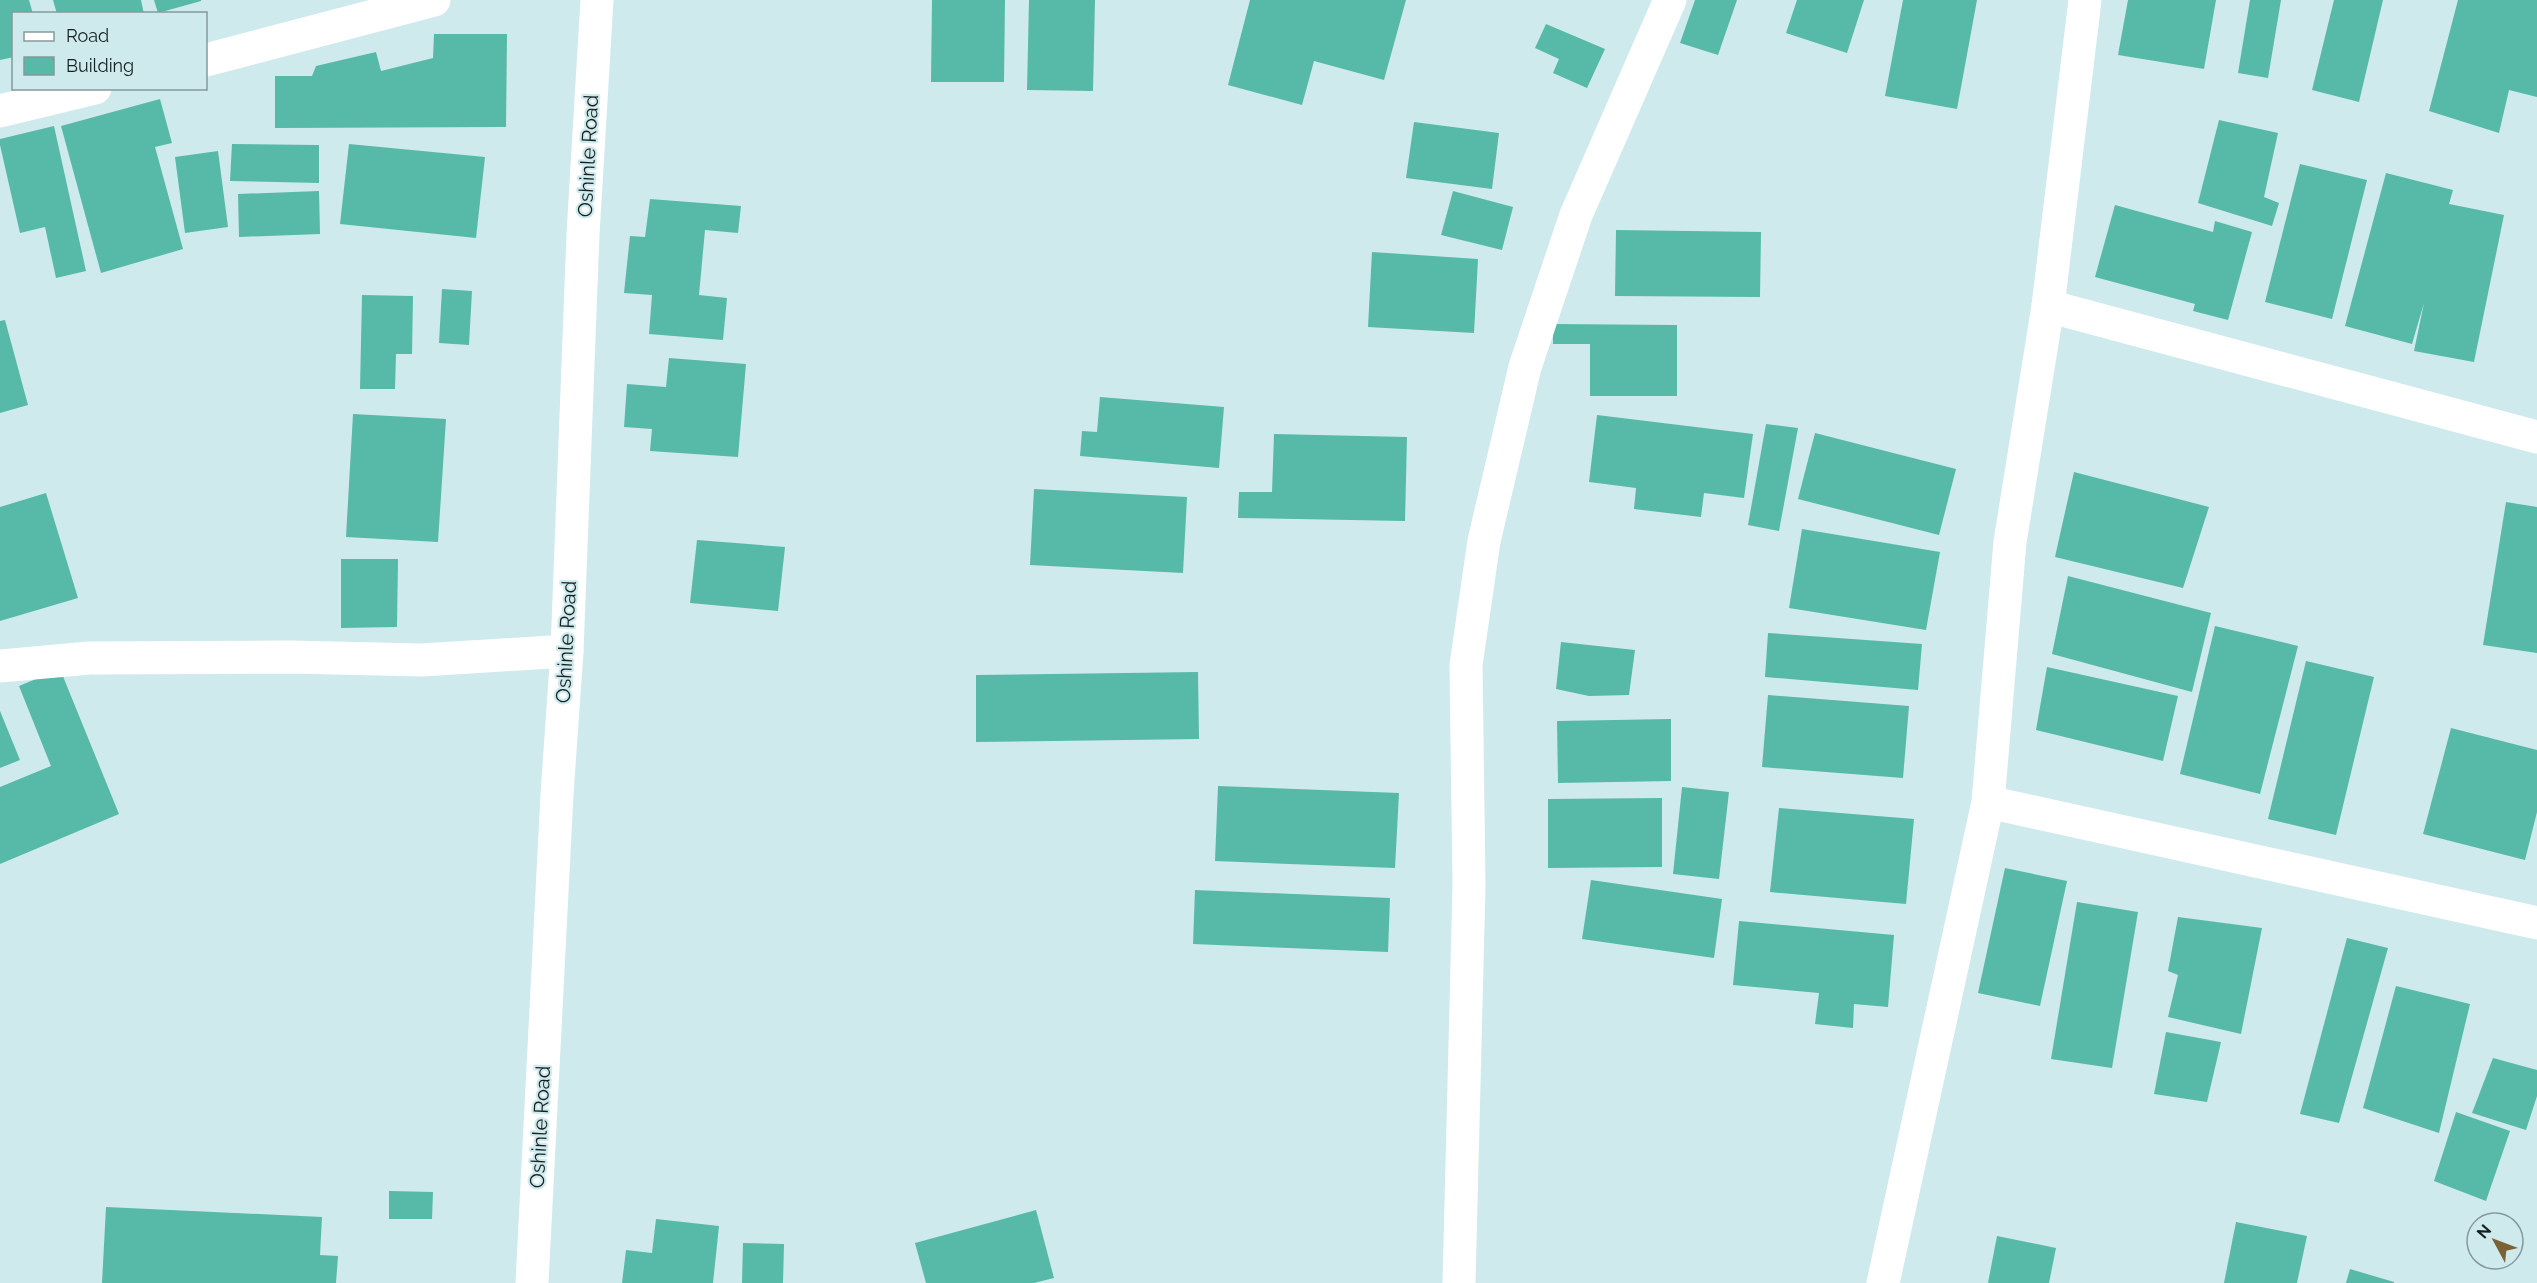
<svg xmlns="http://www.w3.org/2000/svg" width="2537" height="1283" font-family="Raleway,sans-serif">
<rect width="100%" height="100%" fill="#cfeaed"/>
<!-- building -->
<g fill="#57b9a7">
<path d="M0,0h29l4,14h-19v43l-14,3z"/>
<path d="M53,0h88l3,14h-87z"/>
<path d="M154,0h47v1l-43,12z"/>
<path d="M932,0h73l-1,82h-73z"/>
<path d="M1029,0h66l-2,91 -66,-1z"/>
<path d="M1250,0h156l-22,80 -70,-19 -12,44 -74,-20z"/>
<path d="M1695,0h42l-19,55 -38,-12z"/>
<path d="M1797,0h67l-17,53 -61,-20z"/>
<path d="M1903,0h74l-20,109 -72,-13z"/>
<path d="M2128,0h88l-12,69 -86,-14z"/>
<path d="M2250,0h31l-13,78 -30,-5z"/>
<path d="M2334,0h49l-24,102 -47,-12z"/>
<path d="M2458,0h79v97l-28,-7 -10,43 -70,-22z"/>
<path d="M1546,24l59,25 -18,39 -34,-15 6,-14 -24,-11z"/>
<path d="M434,34h73l-1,93 -231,1v-52h37l4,-10 60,-14 5,19 52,-13z"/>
<path d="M160,99l12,44 -17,4 28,102 -82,24 -40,-147z"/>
<path d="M2219,120l59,13 -14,64 15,6 -7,23 -74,-23z"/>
<path d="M1414,122l85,11 -7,56 -86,-11z"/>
<path d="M54,126l32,145 -30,7 -11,-51 -25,6 -20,-88v-6z"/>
<path d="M232,144l87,1v38l-89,-2z"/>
<path d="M349,144l136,13 -9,81 -136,-14z"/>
<path d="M218,151l10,76 -43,6 -10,-76z"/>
<path d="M2300,164l67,16 -35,139 -67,-17z"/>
<path d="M2386,173l67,17 -4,14 55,11 -30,147 -60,-11 10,-48 -12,41 -67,-18z"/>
<path d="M319,191l1,43 -81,3 -1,-43z"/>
<path d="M1453,191l60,16 -11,43 -61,-15z"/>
<path d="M650,199l91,7 -3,27 -33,-3 -6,65 28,3 -4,42 -74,-6 3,-39 -28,-2 6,-57 15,1z"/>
<path d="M2115,205l98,27 2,-11 37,11 -24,88 -35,-9 2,-7 -100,-27z"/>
<path d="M1616,230l145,2 -1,65 -145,-1z"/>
<path d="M1372,252l106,7 -4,74 -106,-6z"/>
<path d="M442,289l30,2 -3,54 -30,-2z"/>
<path d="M362,295l51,1 -1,58h-16l-1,35h-35z"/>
<path d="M5,320l23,85 -28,8v-92z"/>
<path d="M1553,324l124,1v71h-87v-52h-37z"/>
<path d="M669,358l77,6 -8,93 -88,-6 2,-22 -28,-2 3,-43 39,3z"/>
<path d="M1100,397l124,10 -5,61 -139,-12 2,-25 15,1z"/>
<path d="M353,414l93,5 -8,123 -92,-5z"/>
<path d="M1597,415l156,19 -9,64 -40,-5 -3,24 -67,-8 2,-21 -47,-6z"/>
<path d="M1766,424l32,4 -19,103 -31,-6z"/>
<path d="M1815,433l141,36 -17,66 -141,-36z"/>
<path d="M1274,434l133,3 -2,84 -167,-3 1,-26h33z"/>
<path d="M2074,472l135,35 -26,81 -128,-31z"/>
<path d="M1034,489l153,8 -4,76 -153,-8z"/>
<path d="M46,493l32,105 -78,23v-114z"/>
<path d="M2506,502l31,5v146l-54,-8z"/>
<path d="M1802,529l138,23 -14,78 -137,-22z"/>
<path d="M697,540l88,7 -7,64 -88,-8z"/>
<path d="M341,559h57l-1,68 -56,1z"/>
<path d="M2068,576l143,37 -19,79 -140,-38z"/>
<path d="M2215,626l83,20 -38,148 -80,-20z"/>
<path d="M1768,633l154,11 -4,46 -153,-13z"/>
<path d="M1561,642l74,8 -6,45 -40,1 -33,-7z"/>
<path d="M2306,661l68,16 -38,158 -68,-16z"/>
<path d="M2047,667l131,29 -15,65 -127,-31z"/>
<path d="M60,669l59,145 -119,50v-77l51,-21 -32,-80z"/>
<path d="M1198,672l1,67 -223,3v-67z"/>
<path d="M1768,695l141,11 -6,72 -141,-11z"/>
<path d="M0,711l20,49 -20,8z"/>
<path d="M1671,719v62l-113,2 -1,-62z"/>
<path d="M2451,728l86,22v62l-12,48 -102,-26z"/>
<path d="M1218,786l181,7 -4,75 -180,-7z"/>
<path d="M1682,787l47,5 -10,87 -46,-5z"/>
<path d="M1662,798v69l-114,1v-69z"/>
<path d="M1779,808l135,11 -8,85 -136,-12z"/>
<path d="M2005,868l62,13 -27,125 -62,-13z"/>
<path d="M1591,880l131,19 -8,59 -132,-19z"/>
<path d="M1195,890l195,8 -2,54 -195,-8z"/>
<path d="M2077,902l61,10 -26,156 -61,-9z"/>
<path d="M2178,917l84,11 -21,106 -73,-17 10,-42 -10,-4z"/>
<path d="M1739,921l155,14 -6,72 -34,-3 -1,24 -38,-4 4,-31 -86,-8z"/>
<path d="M2347,938l41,10 -49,175 -39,-9z"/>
<path d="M2396,986l74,18 -31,129 -76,-25z"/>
<path d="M2166,1032l55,10 -14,60 -53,-8z"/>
<path d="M2493,1058l44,12v26l-11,34 -54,-17z"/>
<path d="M2456,1112l54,19 -24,70 -52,-20z"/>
<path d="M389,1191l44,1 -1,27h-43z"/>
<path d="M106,1207l216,10 -2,38 18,1 -2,27h-234z"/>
<path d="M1036,1210l18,68 -20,5h-108l-11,-40z"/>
<path d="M656,1219l63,7 -6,57h-91l4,-33 26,3z"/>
<path d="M2236,1222l71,14 -10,47h-73z"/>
<path d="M1997,1236l59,12 -7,35h-61z"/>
<path d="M743,1243l41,1 -1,39h-41z"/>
<path d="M2350,1269l44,13v1h-48z"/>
</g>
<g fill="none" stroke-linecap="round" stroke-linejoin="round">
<!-- minor -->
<g stroke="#fff" stroke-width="33">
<path d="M206,60l228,-60"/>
<path d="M0,111l95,-23"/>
<path d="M2048,306l489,131"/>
<path d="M0,666l89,-8 201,-1 132,3 145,-9"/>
<path d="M1988,802l549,121"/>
<path d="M532,1283l25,-489 10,-143 16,-417 14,-234"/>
<path d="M1459,1283l10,-398 -3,-220 18,-124 41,-174 51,-152 94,-215"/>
<path d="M1883,1283l105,-481 22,-260 38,-236 37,-306"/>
</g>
</g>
<g text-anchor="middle" stroke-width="4.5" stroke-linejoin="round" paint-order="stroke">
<!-- street labels -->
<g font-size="20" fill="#162021" stroke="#cfeaed">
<text transform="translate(588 156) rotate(-87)" y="7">Oshinle Road</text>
<text transform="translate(566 642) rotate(-87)" y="7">Oshinle Road</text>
<text transform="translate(540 1127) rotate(-87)" y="7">Oshinle Road</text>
</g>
</g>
<!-- legend -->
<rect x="12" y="12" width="195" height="78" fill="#cfeaed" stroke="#85999b" stroke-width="1.5"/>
<rect x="24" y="32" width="30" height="9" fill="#ffffff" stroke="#85999b" stroke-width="1.5"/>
<text x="66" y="42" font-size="18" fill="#162021">Road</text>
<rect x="24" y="57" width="30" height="18" fill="#57b9a7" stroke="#85999b" stroke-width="1.5"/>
<text x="66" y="72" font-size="18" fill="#162021">Building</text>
<!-- north arrow -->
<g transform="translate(2495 1241) rotate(311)"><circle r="28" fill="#cfeaed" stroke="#85999b" stroke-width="1.5"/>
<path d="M0-4.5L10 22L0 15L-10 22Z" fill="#7a6333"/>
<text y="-9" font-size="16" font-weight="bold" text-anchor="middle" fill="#162021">N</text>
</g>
</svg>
